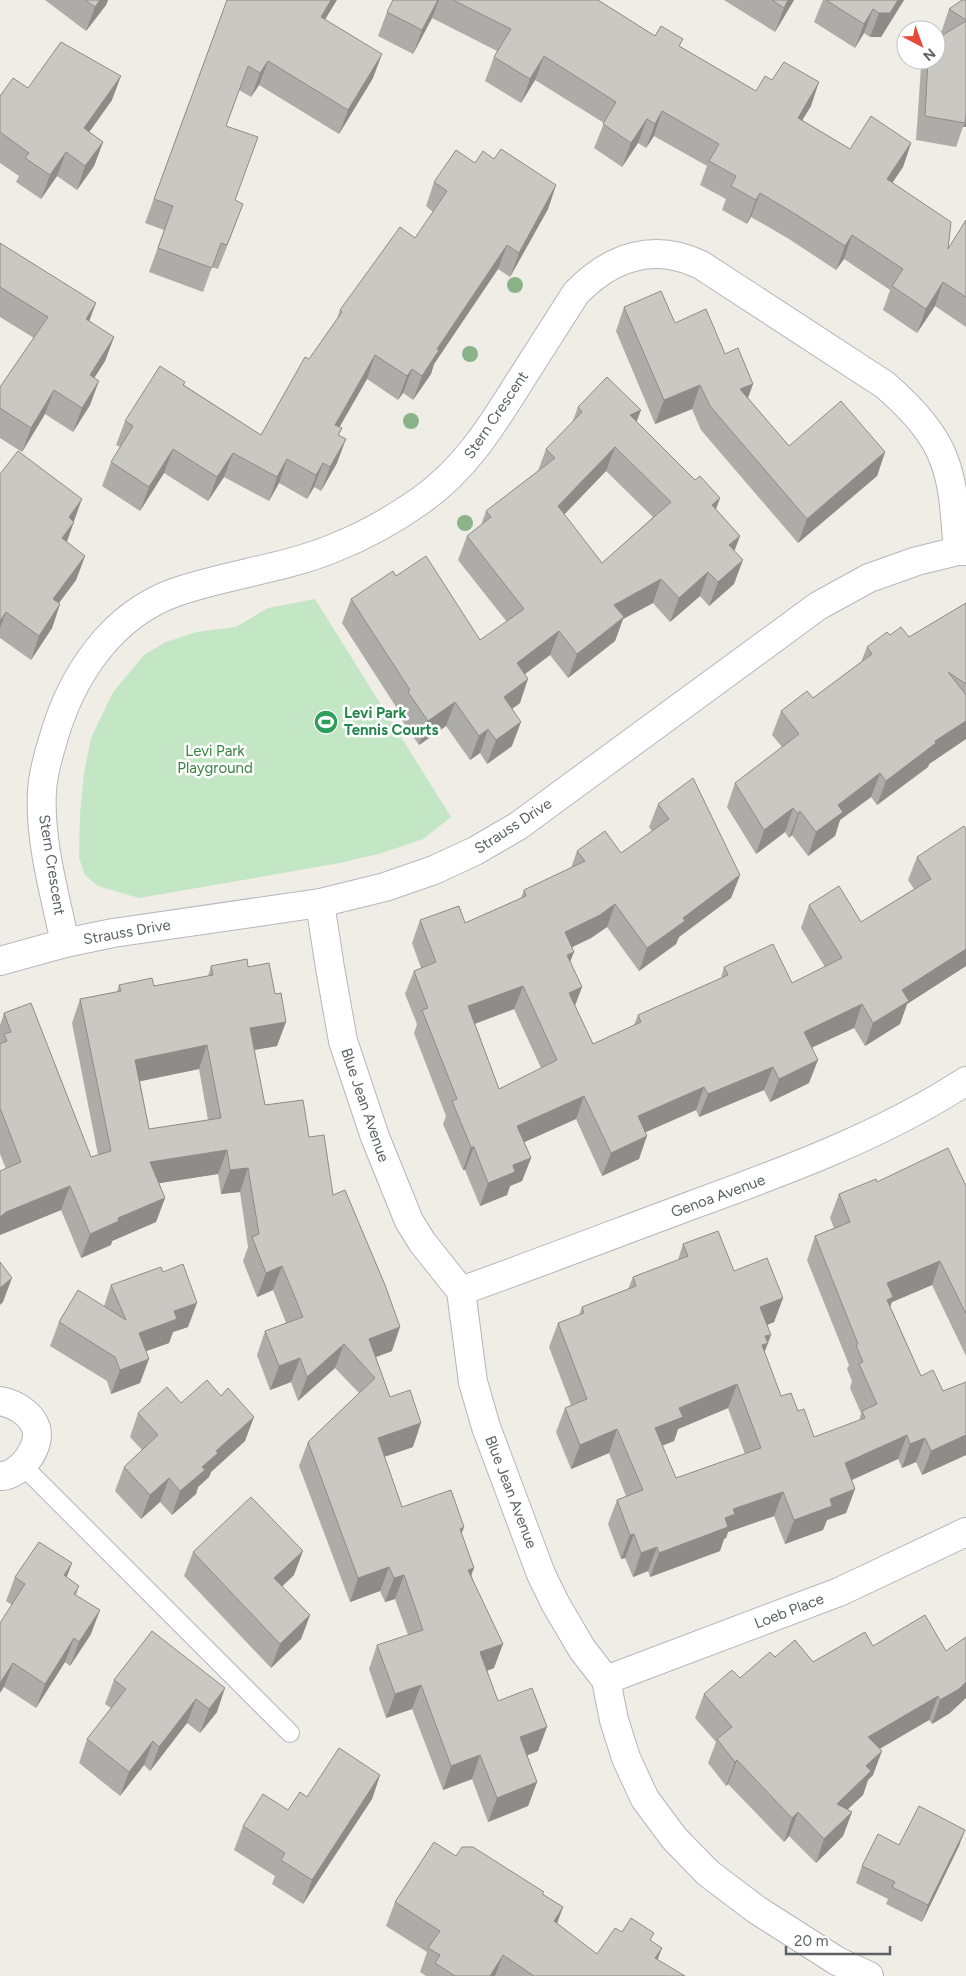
<svg xmlns="http://www.w3.org/2000/svg" width="966" height="1976" font-family="Figtree,sans-serif">
<rect width="100%" height="100%" fill="#efede6"/>
<!-- green -->
<path fill="#c3e6c4" d="M315,599l136,218 -28,22 -41,14 -42,10 -201,35 -41,-12 -13,-11 -6,-17 1,-43 4,-42 7,-35 22,-46 31,-37 22,-13 31,-10 39,-5 32,-19z"/>
<g fill="none" stroke-linecap="round" stroke-linejoin="round">
<!-- lane casing -->
<g stroke="#b3b6ba" stroke-width="20">
<path id="lane" d="M23,1466l267,267"/>
</g>
<!-- street casing -->
<g stroke="#b3b6ba" stroke-width="30">
<g id="street">
<path d="M320,903l10,65 13,73 32,96 34,84 13,21 39,49 12,91 13,45 55,147 14,29 27,46 24,31 8,40 12,38 19,41 29,39 34,35 49,37 80,51 32,15"/>
<path d="M65,943c-10,-48 -26,-103 -23,-152 1,-17 6,-35 11,-51 18,-64 58,-125 123,-148 52,-18 107,-23 158,-44 30,-12 59,-28 86,-47 44,-31 70,-72 98,-117 19,-30 39,-61 58,-91 35,-36 78,-51 125,-28l184,120c22,19 49,46 59,75 11,28 11,61 14,91"/>
<path d="M461,1291c78,-28 156,-58 234,-87 93,-34 188,-69 271,-123"/>
<path d="M0,1401c15,3 31,12 36,27 6,19 -17,49 -36,48"/>
<path d="M606,1680l233,-88 127,-60"/>
</g>
</g>
<!-- secondary casing -->
<g stroke="#b4b8bd" stroke-width="30">
<path id="secondary" d="M0,961l65,-18 48,-10 207,-30 65,-16 49,-17 41,-19 43,-25 300,-220 51,-28 48,-17 41,-10h8"/>
</g>
<!-- lane -->
<use href="#lane" stroke="#fff" stroke-width="18"/>
<!-- street -->
<use href="#street" stroke="#fff" stroke-width="28"/>
<!-- secondary -->
<use href="#secondary" stroke="#fff" stroke-width="28"/>
</g>
<!-- trees -->
<g fill="#8ab38a">
<circle cx="515" cy="285" r="8"/>
<circle cx="470" cy="354" r="8"/>
<circle cx="411" cy="421" r="8"/>
<circle cx="465" cy="523" r="8"/>
</g>
<!-- wall -->
<g fill="#aeaca8" fill-rule="evenodd">
<path d="M45,0h63l-2,5 -20,26z"/>
<path d="M227,0l98,20 48,58 -34,56 -80,-49 -8,12 -12,-7 -13,36 9,75 8,3 -25,65 -6,-2 -9,25 -54,-20 15,-42 -19,-7z"/>
<path d="M393,0h205l57,36 26,11 75,44 55,15 -9,14 48,29 61,-6 -8,24 -11,15 56,67 18,-29v107l-31,-21 -18,27 -34,-23 7,-20 -46,-31 -8,11 -47,-31 -38,-22 -4,7 -25,-14 4,-11 -26,-14 7,-19 -53,-30 -8,12 -8,-5 -16,24 -28,-19 10,-25 -69,-43 -14,23 -36,-22 9,-24 3,-6 -65,-33 -19,36 -35,-18 9,-24z"/>
<path d="M724,0h70l-19,32z"/>
<path d="M823,0h81l-23,37h-11l-6,-4 -9,15 -41,-26z"/>
<path d="M966,0v127h-3l-7,20 -40,-7 5,-73 2,-7h13l7,-25 -2,-2 8,-24z"/>
<path d="M28,88l84,12 -23,32 14,10 -9,24 -17,24 -20,-14 -16,23 -25,-17 3,-6 -19,-13v-67z"/>
<path d="M494,159l62,26 -8,24 -38,68 -12,-8 -64,95 -3,10 -18,26 -10,-7 -5,7 -31,-21 -28,48 3,1 -3,7 -2,28 -16,28 -7,-4 -7,12 -28,-16 -10,18 -45,-24 -16,24 -44,-28 -24,38 -38,-25 9,-24 9,-15 -4,-2 9,-24 60,-39 -1,3 77,50 48,-76 28,-40 3,-9 75,-72 18,-26 -7,-6 8,-24 41,-19z"/>
<path d="M0,243l89,78 25,16 -9,24 -11,17 -4,27 -17,27 -28,-18 -23,38 -22,-14v-51l34,-49 -34,-21z"/>
<path d="M624,307l51,16 50,31 28,30 -5,14 41,48 96,6 -8,24 -79,67 -97,-113 -9,-21 -37,15 -39,-93z"/>
<path d="M578,407l59,15 58,58 25,18 -4,11 24,27 -6,15v33l-25,22 -9,-10 -30,26 -17,-19 -30,16 -8,22 -47,37 -18,-23 -25,19 -5,29 -8,6v37l-25,18 -7,-11 -10,7 -24,-34 -27,19 -20,-29 1,-3 -58,-90 9,-24 45,-23 84,64 27,-18 -49,-62 9,-24 14,-11 5,-14 52,-40 8,-22 26,-26zM606,471l47,46 -51,46 -38,-48z"/>
<path d="M0,474l74,48 -7,20 18,14 -9,24 -17,23 1,1 -8,24 -21,32 -31,-22z"/>
<path d="M966,603v136l-37,25 -1,3 -51,38 -6,-8 -31,23 -5,16 -27,20 -16,-21 -3,3 -4,-6 -29,22 -29,-47 8,-24 47,-36 -10,-12 9,-24 32,-13 48,-36 6,-15 23,-12 19,2z"/>
<path d="M658,804l82,71 -9,23 -52,39 -3,7 -37,27 -32,-44 -16,11 -19,9 -2,15 12,25 -7,19 18,38 41,-19 4,-10 83,-37 3,-11 68,16 33,-16 -24,-39 8,-23 52,17 53,-33 -6,-9 9,-23 49,-28v137l-59,38 -7,20 -35,22 -11,-18 -42,19 -3,36 -39,19 -6,-12 -65,27 -3,-7 -50,22 -7,27 -37,17 -26,-57 -52,23 7,16 -9,23 -12,5 -3,9 -27,11 -15,-36h-2l-20,-46 3,-8 -32,-83 3,-9 -12,-30 9,-23 7,-3 -9,-25 8,-23 45,3 56,-25 3,-8 47,-22 6,-17 44,2 31,-22 -3,-4zM514,1009l27,59 -42,21 -24,-65z"/>
<path d="M211,966l37,1 29,79 -23,4 11,55 44,32 24,58 59,156 -16,6 14,40 23,50 -29,10 18,50 60,28 32,133 -7,3 11,30 40,50 -11,4 10,27 -9,24 -40,16 -16,-43 -29,11 -31,-81 -26,9 -17,-49 8,-24 31,-10 -13,-36 -10,3 -5,-11 -30,11 -51,-136 9,-24 51,-49 -24,-25 -37,33 -7,-19 -21,8 -13,-35 8,-24 21,-8 -13,-33 -16,7 -14,-36 5,-14 -8,-55 -19,2 -3,-20 -59,9 6,15 -9,24 -44,19 -1,4 -30,13 -20,-48 -61,25v-64l6,-2 -6,-15v-129l4,-12 87,144 7,-2 -26,-132 8,-24 37,-7 2,-7 35,1 54,-10zM199,1069l9,51 -59,9 -9,-48z"/>
<path d="M877,1182l89,4v170l-34,-71 -40,17 -2,4 31,70 22,15 23,-9v73l-44,20 -6,-13 -14,6 -4,-9 -46,21 3,9 -9,24 -19,7 -4,10 -38,14 -11,-28 -46,16 -2,6 -2,1 -4,12 -70,26 -2,-6 -15,6 -8,-19 -4,1 -13,-35 9,-24 9,-4 -17,-43 -38,16 -15,-37 9,-24 6,-3 -22,-58 9,-24 21,-8 3,-8 46,-18 5,-12 45,-17 5,-16 100,54 -9,24 -7,3 -3,27 17,44 17,15 16,26 45,-16 2,-8 -11,-25 2,-7 -5,-12 2,-4 -42,-105 8,-24 19,-8 -4,-10 9,-24zM728,1408l17,46 -69,24 -14,-33 12,-4 4,-12z"/>
<path d="M111,1285l77,42 -15,5 -4,11 -23,8 -6,32 -29,11 -4,-13 -57,-35 9,-24 45,-16z"/>
<path d="M181,1403l64,38 -34,31 -2,5 -11,10 -2,7 -24,21 -12,-13 -19,17 -26,-28 9,-24 18,-17 -12,-13 8,-24z"/>
<path d="M193,1552l101,23 -12,11 28,29 -9,24 -30,29 -87,-92z"/>
<path d="M72,1563l-6,14 13,9 -3,9 15,39 -21,32 -5,-4 -29,46 -32,-21 8,-82 -6,-4 9,-24z"/>
<path d="M925,1615l25,98 -18,11 -3,-4 -50,29 -6,26 -5,5 -5,15 -16,14 5,3 -9,24 -27,27 -27,-27 -5,6 -56,-58 -2,2 -18,-23 8,-21 -21,-24 9,-24 36,-16 35,-21 38,5 60,-16z"/>
<path d="M152,1631l65,81 -17,21 -13,-10 -37,48 -6,-6 -24,31 -41,-33 8,-24 24,-31 -6,-4 9,-24z"/>
<path d="M380,1775l-8,24 -69,105 -31,-20 3,-8 -41,-26 9,-24 45,-16 19,-13z"/>
<path d="M899,1845l60,1 -37,76 -36,-18 2,-5 -32,-16 6,-17z"/>
<path d="M456,1856l87,38 20,13 -6,17 40,30 25,-22 29,9 6,19 28,16h-259l-6,-4 7,-20 -41,-26 9,-24z"/>
</g>
<!-- shaded-wall -->
<g fill="#8d8c88">
<path d="M100,0h8l-2,5 -20,26 9,-24z"/>
<path d="M331,0h6l-25,41 9,-24z"/>
<path d="M438,0h1l-7,18 -19,36 9,-24z"/>
<path d="M788,0h6l-19,32 9,-24z"/>
<path d="M898,0h6l-23,37h-11l9,-24z"/>
<path d="M873,9l-9,24 -9,15 9,-24z"/>
<path d="M382,54l-9,24 -34,56 9,-24z"/>
<path d="M544,56l-9,24 -14,23 9,-24z"/>
<path d="M268,61l-9,24 -8,12 9,-24z"/>
<path d="M121,76l-9,24 -37,52 9,-24z"/>
<path d="M819,82l-8,24 -22,36 9,-24z"/>
<path d="M966,107v20h-3l2,-4z"/>
<path d="M662,111l-8,25 -8,12 9,-24z"/>
<path d="M647,119l-9,24 -16,24 9,-24z"/>
<path d="M103,142l-9,24 -17,24 8,-24z"/>
<path d="M911,143l-8,24 -24,36 8,-24z"/>
<path d="M66,152l-9,24 -16,23 9,-24z"/>
<path d="M556,185l-8,24 -38,68 9,-24z"/>
<path d="M760,193l-9,24 -4,7 9,-24z"/>
<path d="M243,204l-9,24 -16,41 9,-24z"/>
<path d="M852,235l-8,24 -8,11 9,-24z"/>
<path d="M507,245l-9,24 -64,95 -3,10 -18,26 9,-24 15,-27z"/>
<path d="M943,282l-8,24 -18,27 9,-24z"/>
<path d="M96,303l-9,24 -1,-8z"/>
<path d="M114,337l-9,24 -24,38 9,-24z"/>
<path d="M375,355l-8,24 -40,70 8,-24z"/>
<path d="M412,369l-9,24 -5,7 9,-24z"/>
<path d="M99,381l-9,24 -17,27 9,-24z"/>
<path d="M753,384l-9,24 -4,-19z"/>
<path d="M700,385l-8,24 -37,15 9,-24z"/>
<path d="M54,390l-9,24 -23,38 9,-24z"/>
<path d="M641,410l-9,24 -2,-19z"/>
<path d="M346,439l-9,24 -16,28 9,-24z"/>
<path d="M615,447l-9,24 -57,59 9,-24z"/>
<path d="M173,449l-9,24 -24,38 9,-24z"/>
<path d="M885,452l-8,24 -79,67 9,-24z"/>
<path d="M233,453l-9,24 -16,24 9,-24z"/>
<path d="M287,459l-8,24 -10,18 8,-24z"/>
<path d="M323,463l-9,24 -7,12 9,-24z"/>
<path d="M720,498l-9,24 1,-17z"/>
<path d="M82,499l-17,47 -12,16 16,-45z"/>
<path d="M740,536l-9,24 -2,-15z"/>
<path d="M85,556l-9,24 -32,43 9,-24z"/>
<path d="M743,560l-9,24 -25,22 9,-24z"/>
<path d="M708,572l-8,24 -30,26 9,-24z"/>
<path d="M661,579l-8,24 -30,16 -8,22 -47,37 9,-24 37,-49z"/>
<path d="M60,604l-8,24 -21,32 8,-24z"/>
<path d="M6,612l-6,16v-7z"/>
<path d="M559,631l-9,24 -42,32 9,-24z"/>
<path d="M528,679l-8,24 -25,18 9,-24z"/>
<path d="M455,702l-9,24 -27,19 9,-24z"/>
<path d="M966,721v18l-37,25 -1,3 -51,38 9,-24 49,-40z"/>
<path d="M521,722l-9,24 -25,18 9,-24z"/>
<path d="M488,729l-8,24 -10,7 9,-24z"/>
<path d="M880,773l-9,24 -31,23 -5,16 -27,20 8,-24 22,-27z"/>
<path d="M793,808l-8,24 -29,22 8,-24z"/>
<path d="M800,811l-8,24 -3,3 9,-24z"/>
<path d="M740,875l-9,23 -52,39 -3,7 -37,27 8,-23 36,-30z"/>
<path d="M615,904l-8,23 -16,11 -35,17 9,-23z"/>
<path d="M966,949v17l-59,38 -7,20 -35,22 8,-23 29,-33z"/>
<path d="M574,952l-9,23 2,-20z"/>
<path d="M523,986l-9,23 -54,20 8,-23z"/>
<path d="M582,987l-9,23 -4,-17z"/>
<path d="M862,1004l-8,24 -58,27 8,-23z"/>
<path d="M286,1022l-9,24 -35,6 8,-24z"/>
<path d="M207,1045l-8,24 -72,15 8,-24z"/>
<path d="M818,1060l-9,23 -39,19 9,-23z"/>
<path d="M773,1067l-9,23 -65,27 9,-23z"/>
<path d="M704,1087l-8,23 -66,29 8,-23z"/>
<path d="M584,1096l-8,23 -67,30 8,-23z"/>
<path d="M647,1136l-8,23 -37,17 9,-23z"/>
<path d="M471,1147h3l-9,23h-2z"/>
<path d="M227,1150l-9,24 -77,12 9,-24z"/>
<path d="M531,1158l-9,23 -12,5 -3,9 -27,11 8,-23 25,-18z"/>
<path d="M248,1168l-8,24 -19,2 9,-24z"/>
<path d="M70,1186l-9,24 -61,25v-18l6,-5z"/>
<path d="M165,1198l-9,24 -44,19 -1,4 -30,13 9,-24 28,-16z"/>
<path d="M940,1261l-8,24 -40,17 -7,19 2,-38z"/>
<path d="M282,1266l-9,24 -16,7 9,-24z"/>
<path d="M12,1278l-9,24 -3,3v-17z"/>
<path d="M783,1298l-9,24 -22,9 8,-24z"/>
<path d="M197,1303l-9,24 -15,5 -4,11 -39,14 9,-24 35,-22z"/>
<path d="M400,1327l-8,24 -32,12 9,-24z"/>
<path d="M771,1335l-12,32 -6,2 12,-33z"/>
<path d="M344,1344l-9,24 -37,33 9,-24z"/>
<path d="M300,1358l-9,24 -21,8 9,-24z"/>
<path d="M149,1359l-9,24 -29,11 9,-24z"/>
<path d="M737,1384l-9,24 -50,21 -4,12 -27,11 8,-24 24,-20z"/>
<path d="M254,1417l-9,24 -34,31 -2,5 -11,10 -2,7 -24,21 8,-24 36,-40z"/>
<path d="M421,1423l-8,24 -44,15 9,-24z"/>
<path d="M617,1429l-8,24 -38,16 9,-24z"/>
<path d="M907,1435l-9,24 -62,28 9,-24z"/>
<path d="M966,1435v20l-44,20 9,-24z"/>
<path d="M925,1438l-9,24 -14,6 8,-24z"/>
<path d="M169,1478l-9,24 -19,17 9,-24z"/>
<path d="M855,1489l-9,24 -19,7 -4,10 -38,14 9,-24 36,-21z"/>
<path d="M783,1492l-9,24 -46,16 -2,6 -2,1 -4,12 -70,26 9,-24 66,-35 8,-9z"/>
<path d="M464,1527l-8,24 4,-22z"/>
<path d="M634,1534l-9,24 -4,1 9,-24z"/>
<path d="M657,1547l-9,24 -15,6 8,-24z"/>
<path d="M303,1551l-9,24 -28,27 8,-24z"/>
<path d="M72,1563l-9,24 1,-12z"/>
<path d="M389,1567l-9,24 -30,11 8,-24z"/>
<path d="M474,1568l-9,24 3,-22z"/>
<path d="M404,1575l-9,24 -10,3 9,-24z"/>
<path d="M100,1610l-9,24 -21,32 9,-24z"/>
<path d="M310,1615l-9,24 -30,29 9,-24z"/>
<path d="M74,1638l-9,24 -29,46 9,-24z"/>
<path d="M503,1644l-9,24 -23,8 9,-24z"/>
<path d="M13,1663l-9,24 -4,6v-10z"/>
<path d="M966,1682v16l-16,15 -18,11 8,-24z"/>
<path d="M421,1685l-9,24 -26,9 9,-24z"/>
<path d="M225,1688l-8,24 -17,21 9,-24z"/>
<path d="M938,1696l-9,24 -70,41 9,-24z"/>
<path d="M196,1699l-9,24 -37,48 9,-24z"/>
<path d="M547,1727l-9,24 -27,11 9,-25z"/>
<path d="M153,1741l-9,24 -24,31 9,-24z"/>
<path d="M882,1751l-9,24 -5,5 -5,15 -35,33 9,-24 29,-38z"/>
<path d="M480,1755l-8,24 -29,11 8,-24z"/>
<path d="M737,1760l-9,24 -2,2 9,-24z"/>
<path d="M380,1775l-8,24 -69,105 9,-24z"/>
<path d="M537,1782l-9,24 -40,16 9,-24z"/>
<path d="M798,1812l-9,24 -5,6 8,-24z"/>
<path d="M852,1812l-9,24 -27,27 8,-24z"/>
<path d="M965,1830l-6,16 -37,76 6,-17z"/>
<path d="M563,1907l-9,24v-10z"/>
<path d="M662,1948l-9,24 2,-14z"/>
<path d="M503,1955l-8,21h-5z"/>
</g>
<!-- building -->
<g fill="#cac8c3" stroke="#8d8c88" fill-rule="evenodd">
<path d="M85,0h15l-5,7z"/>
<path d="M227,0h104l-10,17 61,37 -34,56 -80,-49 -8,12 -12,-7 -22,60 32,11 -23,63 8,4 -16,41 -6,-2 -9,25 -54,-20 15,-42 -19,-7z"/>
<path d="M393,0h45l-16,30 -35,-18z"/>
<path d="M453,0h145l57,36 6,-10 22,13 -4,7 77,45 9,-15 7,4 12,-18 35,20 -21,36 52,31 21,-33 40,27 -24,36 64,43 -3,27 18,-29v77l-23,-15 -17,27 -34,-23 11,-17 -51,-34 -7,11 -48,-31 -37,-22 -4,7 -25,-14 5,-10 -27,-15 10,-17 -57,-33 -7,13 -8,-5 -16,24 -28,-19 13,-22 -72,-46 -14,23 -36,-22 17,-28z"/>
<path d="M772,0h16l-4,8z"/>
<path d="M826,0h72l-8,13h-11l-6,-4 -9,15z"/>
<path d="M962,0h4v20l-17,-11z"/>
<path d="M966,21v93l-1,9 -40,-7 3,-56h8v-21z"/>
<path d="M61,42l60,34 -37,52 19,14 -18,24 -19,-14 -16,23 -25,-17 4,-5 -29,-21v-36l13,-18 15,10z"/>
<path d="M501,149l55,36 -37,68 -12,-8 -70,104 2,1 -17,26 -10,-7 -5,7 -32,-21 -40,70 7,3 -4,7 8,4 -16,28 -7,-4 -7,12 -29,-16 -10,18 -44,-24 -16,24 -44,-28 -24,38 -38,-25 22,-36 -8,-5 35,-55 25,16 -2,3 78,50 44,-78 4,2 33,-47 -2,-2 60,-83 15,11 32,-47 -13,-9 22,-32 19,13 8,-12 11,8z"/>
<path d="M0,243l96,60 -10,16 28,18 -24,38 9,6 -17,27 -28,-18 -23,38 -31,-20v-21l48,-70 -48,-30z"/>
<path d="M661,291l14,32 31,-14 19,45 13,-6 15,36 -13,5 49,57 52,-45 44,51 -78,67 -97,-113 -10,-21 -36,15 -40,-93z"/>
<path d="M607,377l34,33 -11,5 65,65 5,-4 20,22 -8,7 28,31 -11,9 14,15 -25,22 -10,-10 -29,26 -18,-19 -47,26 10,12 -47,37 -18,-23 -42,32 11,16 -24,18 17,25 -25,18 -8,-11 -9,7 -24,-34 -27,19 -20,-29 2,-2 -59,-91 42,-28 3,5 30,-20 54,84 44,-31 -57,-73 24,-19 -5,-6 69,-53 -9,-9 36,-37 -4,-5zM615,447l56,55 -69,61 -44,-57z"/>
<path d="M18,451l64,48 -13,18 5,5 -12,16 23,18 -32,43 7,5 -21,32 -33,-24 -6,9v-147z"/>
<path d="M966,603v81l-18,-12 18,23v26l-31,20 1,2 -50,38 -6,-8 -42,32 5,7 -27,20 -16,-21 -2,3 -5,-6 -29,22 -29,-47 64,-49 -18,-23 26,-20 6,7 59,-44 -5,-7 20,-15 3,3 11,-8 8,10z"/>
<path d="M693,778l47,97 -57,43 2,3 -38,27 -32,-44 -15,11 -35,17 9,20 -7,3 15,32 -13,6 24,51 48,-22 -3,-7 90,-40 -4,-8 49,-23 19,39 50,-25 -33,-53 30,-19 22,36 70,-43 -14,-22 47,-31 2,3v120l-64,41 7,11 -36,22 -11,-19 -58,28 14,28 -39,19 -6,-12 -65,27 -4,-7 -66,29 9,20 -36,17 -27,-57 -67,30 14,32 -18,7 2,7 -27,11 -14,-36h-3l-19,-46 5,-2 -35,-89 6,-2 -14,-37 22,-9 -16,-42 39,-14 6,17 61,-27 -2,-6 61,-29 -8,-10 28,-20 16,22 48,-34 -11,-15zM523,986l34,74 -58,29 -31,-83z"/>
<path d="M247,959l1,8 21,-4 6,31 6,-1 5,29 -36,6 15,77 38,-5 6,37 15,-2 9,60 12,-5 40,95 15,42 -31,12 21,58 20,-7 11,33 -43,15 24,69 49,-17 13,37 -4,2 14,39 -6,2 35,74 -23,8 18,49 34,-13 15,39 -27,10 17,45 -40,16 -17,-43 -29,11 -30,-81 -26,9 -18,-49 46,-15 -19,-55 -10,3 -5,-11 -31,11 -50,-136 67,-64 -31,-34 -37,33 -7,-19 -21,8 -14,-35 38,-14 -21,-51 -16,7 -14,-36 7,-3 -11,-66 -18,2 -3,-20 -77,12 15,36 -47,20 1,3 -29,13 -20,-48 -64,26 -6,5v-46l21,-9 -21,-54v-64l7,-3 -3,-7 7,-2 -7,-19 27,-10 60,154 20,-6 -31,-152 41,-8 -2,-6 33,-7 2,8 59,-11 -2,-9zM207,1045l14,73 -72,11 -14,-69z"/>
<path d="M948,1148l18,38v128l-26,-53 -53,22 6,14 -6,3 34,76 12,-6 10,21 23,-9v53l-35,16 -6,-13 -15,6 -3,-9 -62,28 10,26 -25,10 2,7 -38,14 -11,-28 -50,17 2,5 -10,4 3,9 -69,26 -2,-6 -16,6 -7,-19 -4,1 -13,-35 26,-10 -26,-61 -37,16 -15,-37 22,-9 -29,-76 26,-10 -2,-6 54,-21 -3,-9 55,-21 -5,-12 35,-13 16,40 33,-13 16,40 -23,9 11,28 -6,1 3,7 -6,2 19,51 10,-3 7,18 6,-2 10,28 51,-19 -3,-7 15,-7 -18,-40 4,-2 -7,-17 2,-1 -43,-108 35,-14 -11,-28 37,-15 1,3zM737,1384l24,64 -85,30 -21,-50 28,-11 -4,-9z"/>
<path d="M0,1262l12,16 -12,10z"/>
<path d="M183,1264l14,39 -23,8 3,8 -38,14 10,26 -29,11 -5,-13 -56,-35 19,-32 48,30 -15,-35 50,-18 2,5z"/>
<path d="M207,1380l14,16 7,-8 26,29 -38,34 2,2 -16,14 3,3 -25,21 -11,-13 -19,17 -26,-28 34,-32 -20,-22 29,-26 14,16z"/>
<path d="M251,1497l52,54 -29,27 36,37 -30,29 -87,-92z"/>
<path d="M39,1542l33,21 -8,12 15,11 -5,8 26,16 -21,32 -5,-4 -29,46 -32,-21 -13,20v-60l25,-39 -10,-7z"/>
<path d="M925,1615l21,36 20,-14v45l-7,7 -19,11 -2,-4 -70,41 14,14 -16,15 5,5 -34,33 15,8 -28,27 -26,-27 -6,6 -55,-58 -2,2 -18,-23 15,-12 -28,-33 28,-24 8,8 30,-26 5,5 20,-17 18,22 52,-30 8,14z"/>
<path d="M152,1631l73,57 -16,21 -13,-10 -37,48 -6,-6 -24,31 -42,-33 39,-50 -12,-9z"/>
<path d="M339,1748l41,27 -68,105 -31,-20 4,-7 -42,-27 20,-32 25,16 12,-18 7,5z"/>
<path d="M919,1806l46,24 -37,75 -36,-18 3,-5 -33,-16 16,-32 21,11z"/>
<path d="M434,1842l22,14 6,-9h11l71,45 -2,2 21,13 -9,14 43,33 18,-26 7,4 9,-14 23,15 -4,7 12,8 -7,10 30,18h-151l-31,-21 -13,21h-35l-20,-13 5,-8 -12,-7 12,-17 -45,-29z"/>
</g>
<!-- icons -->
<defs>
<g id="stadium-disc" transform="scale(1.25)"><circle r="9.5" fill="#2e9e5b" stroke="#fff"/><path d="M0-5a6.5 5 0 1 0 0 10a6.5 5 0 1 0 0-10ZM-3.5-1.8h7v3.6h-7Z" fill="#fff"/></g>
</defs>
<g fill-rule="evenodd">
<use href="#stadium-disc" x="326" y="722"/>
</g>
<g text-anchor="middle" stroke-width="5" stroke-linejoin="round" paint-order="stroke">
<!-- street labels -->
<g font-size="15" fill="#5d6166" stroke="#fff">
<text transform="translate(496 415) rotate(-56)" y="5">Stern Crescent</text>
<text transform="translate(513 826) rotate(-33)" y="5">Strauss Drive</text>
<text transform="translate(52 865) rotate(81)" y="5">Stern Crescent</text>
<text transform="translate(127 932) rotate(-10)" y="5">Strauss Drive</text>
<text transform="translate(365 1105) rotate(71)" y="5">Blue Jean Avenue</text>
<text transform="translate(718 1196) rotate(-20)" y="5">Genoa Avenue</text>
<text transform="translate(511 1492) rotate(69)" y="5">Blue Jean Avenue</text>
<text transform="translate(789 1611) rotate(-21)" y="5">Loeb Place</text>
</g>
<!-- leisure labels -->
<g font-size="15" font-weight="bold" fill="#27864d" stroke="#fff" text-anchor="start">
<text x="344" y="718">Levi Park<tspan x="344" dy="17">Tennis Courts</tspan></text>
</g>
<!-- park labels -->
<g font-size="15" fill="#37833e" stroke="#fff">
<text x="215" y="756">Levi Park<tspan x="215" dy="17">Playground</tspan></text>
</g>
</g>
<!-- north arrow -->
<g transform="translate(921 45) rotate(139)"><circle r="24" fill="#ffffff" stroke="#bec0c2"/>
<path d="M0-4L9 19L0 12L-9 19Z" fill="#e44b37"/>
<text y="-8" font-size="14" font-weight="bold" text-anchor="middle" fill="#5d6166">N</text>
</g>
<!-- scale -->
<path d="M786 1946v8h104v-8" fill="none" stroke="#5d6166" stroke-width="2.5"/>
<text x="794" y="1946" font-size="15" fill="#5d6166" stroke="#ffffff" stroke-width="4" paint-order="stroke">20 m</text>
</svg>
